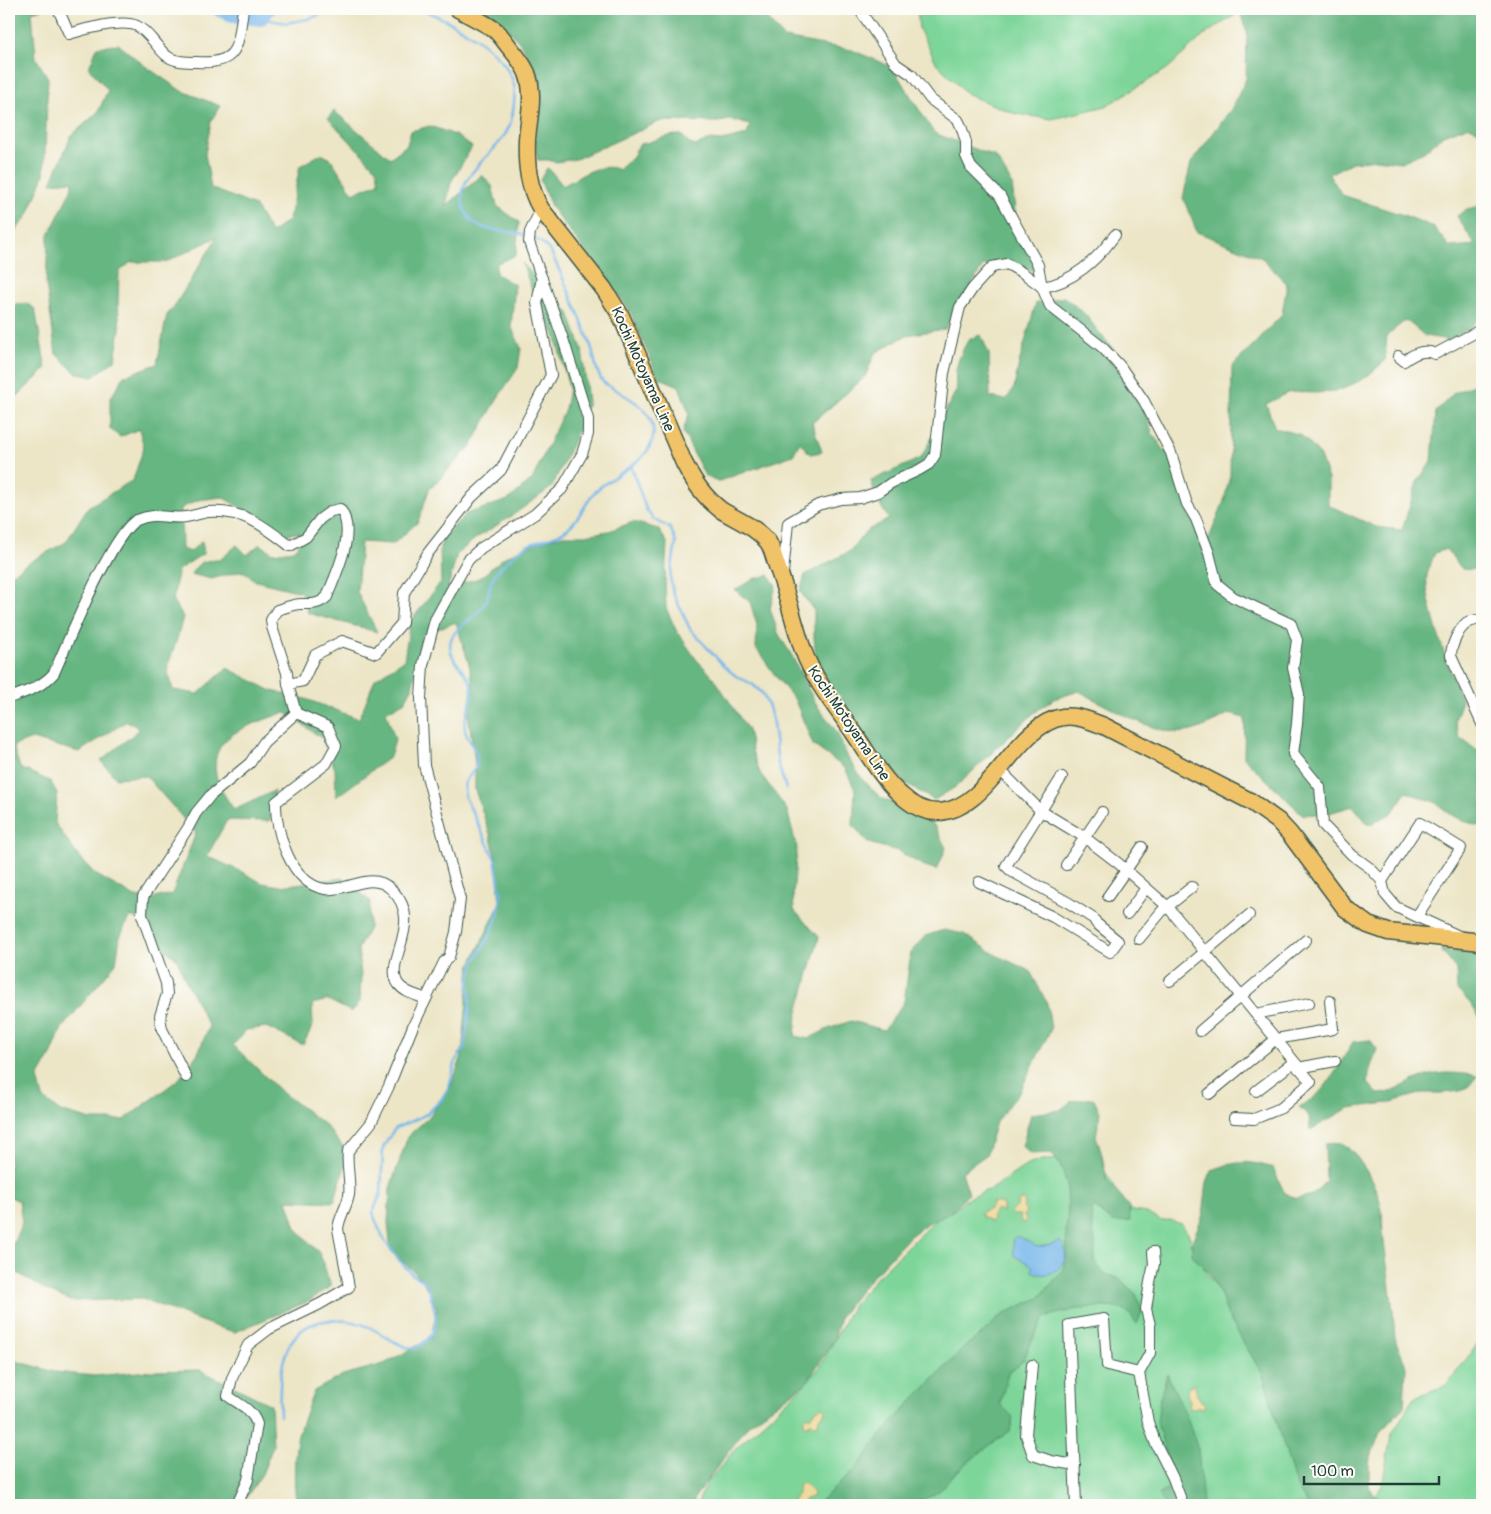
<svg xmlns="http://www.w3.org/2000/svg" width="1491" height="1514" font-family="Pangolin,sans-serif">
<rect width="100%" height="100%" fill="#fdfcf7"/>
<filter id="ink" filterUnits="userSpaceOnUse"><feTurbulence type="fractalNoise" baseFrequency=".02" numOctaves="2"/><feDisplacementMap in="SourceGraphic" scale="10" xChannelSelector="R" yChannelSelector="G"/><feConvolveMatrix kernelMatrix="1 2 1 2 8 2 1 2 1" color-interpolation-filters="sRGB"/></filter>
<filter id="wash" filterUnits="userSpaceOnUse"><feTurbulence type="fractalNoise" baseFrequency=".0096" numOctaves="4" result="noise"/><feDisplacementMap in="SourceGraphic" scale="20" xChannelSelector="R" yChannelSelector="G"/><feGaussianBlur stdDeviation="1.12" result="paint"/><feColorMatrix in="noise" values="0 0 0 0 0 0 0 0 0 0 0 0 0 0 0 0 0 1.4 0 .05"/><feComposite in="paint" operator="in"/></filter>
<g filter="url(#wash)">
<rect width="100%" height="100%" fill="#ece5c6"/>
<!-- green -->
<g fill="#7dd59a" stroke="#4e8967">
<path d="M917,9h311l12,3 -36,23 -37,34 -61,37 -54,13 -36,-5 -48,-19 -31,-31 -18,-35z"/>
<path d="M1091,1159l13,11 25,40 17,3 15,8 9,-1 12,4 8,13 3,16 30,43 7,25 26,27 35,120 17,37h-609v-5l7,-16 32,-38 65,-60 17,-19 33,-62 26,-30 54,-53 18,-10 19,-15 21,-8 36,-24 15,-5z"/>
<path d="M1482,1338v167h-114l14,-19 9,-50 23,-39 33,-12z"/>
</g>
<!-- forest -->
<g fill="#66b682" stroke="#427a5b" fill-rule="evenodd">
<path d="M9,9h33l-10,3 4,46 12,20 -4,97 -16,40 -19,24z"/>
<path d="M484,9h274l26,29 68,12 40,17 42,66 62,24 16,27 5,45 21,44 -27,-11 -28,4 -38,63 -38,6 -32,18 -10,24 -53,46 10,29 -12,2 -10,-12 -7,13 -74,26 -14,-5 -22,-44 6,-19 -10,-27 -21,-9 -29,-68 -77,-101 -12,-28 7,-12 4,3 12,15c16,-9 38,-25 56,-16l9,-10 5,-2 3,-8 4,-6c15,-2 26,-10 42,-9l6,8 7,3 15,-6 12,1 25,-6 3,-10 -19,-5 -13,2 -57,-1 -85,38 -21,3 -7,-2h-10c-5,-20 -1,-42 0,-62 1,-38 -25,-69 -54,-89z"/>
<path d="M1228,9h254v123l-15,-6 -24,9 -19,17 -23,10 -25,-3 -24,3 -23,12 13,21 67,22 24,10 17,20 25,-2 -18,-29 10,-7 13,-3 2,2v106l-11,13 -22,13 -24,-4 -19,-16 -19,15 -2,26 -20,17 -24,12 -25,3 -26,-1 -24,12 9,24 26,7 18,19 9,25v26l48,22 26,3 15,-48 15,-21 4,-50 18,-18 24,-10 4,1v186l-20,-1 -16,-20 -11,4c-3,7 -6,15 -8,22 -4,23 25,103 35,126l-7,19 5,18 22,16v72l-7,-1 -22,-9 -18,-14 -29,-10 -14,21 -23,12 -16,-19 -24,7 -26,2 -59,-57 1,-40 -17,-4c-13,7 -27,16 -42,18 -28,5 -83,-28 -107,-41l-25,8 -20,14 -77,73 -23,14 -23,-13 -19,-16 -31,-38 -21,-37 -18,-18 -5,-10 -3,-31v-26l-14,-20 5,-16 45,-24 16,-20 23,-12 -12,-19 -6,-19 50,-23 36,-69c-5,-18 3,-35 12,-50l12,-4 8,19 1,43 16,3 8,-12 5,-25 17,-60 28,-6 21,17 15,20 18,20 14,22 21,59 16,21 39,85 16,-40 6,-25 2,-109 50,-52 5,-31 -25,-26 -65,-26 -14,-34 8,-35 41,-55 14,-29 1,-46 -7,-21z"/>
<path d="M118,44l27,22 35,24 40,16 -9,15 -6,33 6,34 44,18 16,27 18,-13 11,-54 21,-12 10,5 22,34 26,-10 -2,-13 -49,-52 6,-7 56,47 17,-13 4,-14 19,-5 25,9 17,12 -21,35 -5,24 36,-31 10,11 5,20 22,16 -3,33 -20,9v10l19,11 -4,41 10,22 -3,20 -21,31 -25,46 -43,45 -11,32 -25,22 -32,-2 -4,50 20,40 -69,-19 -7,-21 -45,-11 -14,-10 -31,8 -20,-5c8,-13 14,-14 29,-14l17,-15 10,10 13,-11 13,9 20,-3 5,-3 2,-14 -16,1 -62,-37 -24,3 -17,8 1,41 8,3 12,-11 2,12 -26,17 -5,31 10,16 -6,22 -10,30 6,21 25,4 29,-26 45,23 34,8 53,20 16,-40 29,-19 6,-38 31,-40 -1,-35 5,-12 21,-21 42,-14 24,-20 33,-71 4,-21 -14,-54 -18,-31 -15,-40 47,50 13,36 6,54 -13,35 -23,49 -39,28 -38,24 -18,15 -9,33 32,-9 23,-20 22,-11 38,-12h22l24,-4 24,-9 25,7 9,13 -2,40 1,26 10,22 20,29 18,19 34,52 5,24 7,19 27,37 10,38 -4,48 1,14 25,27 -22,79 -2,20 13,3 20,-10 23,-8 33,9 20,-28 7,-50 14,-16 19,-6 20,4 32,21 34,16 17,32 4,26 -32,64 -23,29 -10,33 -24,17 7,22 -21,20 -22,10 -16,12 -48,52 -22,29 -6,23 -27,42 -58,42 -54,73 -2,8h-396c-4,-17 -3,-52 1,-70 4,-15 11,-30 16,-44l29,-16 41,-11 47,-26 6,-30 -15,-29 -31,-28 -3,-28 2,-35 18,-52 21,-19 22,-31 11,-30 8,-90 30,-62 -3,-41 -7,-29 -15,-44v-28l-7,-49 5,-28 -4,-21 -13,-42 -34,13 -10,53 -7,13 -19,11 9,28 -5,17 -54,40 -1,-28 -12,-30 -38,-27c-31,13 -77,20 -69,63 2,12 12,25 18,35l40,-19 -4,30 -43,-1 -20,36 37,17 18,10 18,3 62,-8 28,23 -1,27 -11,21 3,27 -1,26 -8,10 -24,-12 -16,4 1,21 -10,20 -37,-18 -20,3 -13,15 47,46 45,34 24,29 -15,48 -47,-2 9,28 24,26 11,32 -22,15 -74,31 -21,-6 -72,-27 -72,2 -24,-11 -37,-22v-8l4,-16 9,-22 -3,-21 -10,-5v-619l17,-13 40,-22 22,-35 45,-27 11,-33 -5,-18 -19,8 -10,-8v-30l14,-23 33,-12 10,-49 7,-8 43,-70 -51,25h-35l-12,10 -1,33 2,24 -5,31 -22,17 -18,-5 -19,-18 -10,-70 2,-47 23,-47 2,-9 -22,2 20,-47 27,-24 10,-22 -19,-22 8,-21zM127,721l13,8 -39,32 15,17 30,-2 50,57 -24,61 -22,5 -15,-2 -40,-23 -17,-18 -23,-33 2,-30 -7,-12 -30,-13 -7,-22 19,-7 47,13zM130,916l19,7 3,17 25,19 8,20 24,48 -11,26 -19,26 -55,41h-32l-33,-9 -16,-13 -5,-20 14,-25 10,-25 54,-65 4,-26z"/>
<path d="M26,303l9,6 11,60 -37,35v-98z"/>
<path d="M769,575l7,11 -6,22 8,25 14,23 14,29 12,22 19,25 11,26 15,22 18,18 30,13 23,14 12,23 -9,22 -15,-5 -24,-14 -30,-8 -15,-18 2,-35 -10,-22 -32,-23 -18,-45 -18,-22 -21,-30 1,-23 -7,-23 -15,-12 18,-11z"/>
<path d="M1441,950l41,5v66l-12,-18 -13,-13 -1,-21z"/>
<path d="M1370,1040l7,9 -5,14 -5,19 11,12c14,0 24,-8 37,-14 20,-9 41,-8 62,-4l-8,10 -9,5 -17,2h-20l-35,10 -39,5 -39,22 -1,-14 -10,-9c27,-12 39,-41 54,-65z"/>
<path d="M1093,1098l7,14 -4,24 6,19 5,26 22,26 1,14 -18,1 -19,-16 -2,11 4,26 -1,18 10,13 14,4 18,16 6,17 -5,13c-2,-3 -5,-7 -7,-10 -20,-15 -63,-3 -85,3l-17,31 -3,11 -17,14 -8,31 13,13 -3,14c-21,14 -40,29 -58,45 -4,5 -8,11 -13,15 -25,20 -91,14 -123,14l40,-36 26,-35 26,-29 60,-61 17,-12 14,-15 19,-10 21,-9 25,-29 3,-14 -1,-22 2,-25 -1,-24 -6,-18 -10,-13 -21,1 -8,-8 9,-32 29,-4 12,-9z"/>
<path d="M1342,1143l12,10 12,17 12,24 4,16 1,24 10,77 2,28 11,27 -2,41 -24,25 -11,30v25l14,18h-74l-13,-19 -33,-111 -35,-59 -8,-23 -10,-19 -18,-19 1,-16 10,-24 4,-33 5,-12c25,-9 36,-10 61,-2l11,24 12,7 16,-4 14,-14 -1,-37z"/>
<path d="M9,1359l46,13 39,4 56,-5 50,-1 71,35 2,41 -11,28 -21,31h-232z"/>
<path d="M1167,1374l19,41 12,34 5,56h-36l-10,-10 10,-5 4,-20 -14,-47 3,-25z"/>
</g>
<!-- sand -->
<g fill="#eeda9e" stroke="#868c69">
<path d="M1023,1199l2,5 -2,4 3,3 -2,5 2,3v3l-3,1 -2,-1 -1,-7h-6l-3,-3 2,-3 4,-2 1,-5z"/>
<path d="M993,1202l10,2v8c-11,-7 -10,4 -11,10l-11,-6v-4l9,-3z"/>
<path d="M1195,1384l2,11 8,11 -2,3 -6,-2 -8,2 1,-9 -3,-5 2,-8z"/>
<path d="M822,1407l3,1 -1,6 -5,3 -1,8h-5l-2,-3 -3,3h-4v-7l7,-2 3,-5z"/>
<path d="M801,1483l5,1 3,5 3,2 1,5 -9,4 -3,5 -8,-1v-4l5,-6v-7z"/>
</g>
<!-- water -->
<path fill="#77b7eb" stroke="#4b7a90" d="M1015,1237h5l17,10 13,-2 10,-4c17,20 -10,42 -28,30l1,-4 -3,-3 -16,-8 -1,-17z"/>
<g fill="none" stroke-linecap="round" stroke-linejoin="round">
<!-- stream -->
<g stroke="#77b7eb" stroke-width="2.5">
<path d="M420,9c32,12 85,40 94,76 2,6 0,13 0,19 -1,9 -3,21 -8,29 -14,26 -60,47 -38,83 12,19 41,12 59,20"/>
<path d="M260,18l26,5 22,-4 28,-10"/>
<path d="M631,466l15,43 7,10 17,9 4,8 2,8 -6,33 3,16 17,36 35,38 11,9 16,8 10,9 7,14 4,16 5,41 8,25"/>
<path d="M280,1416c-1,-36 -2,-88 44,-95 15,-2 32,0 45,6 16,8 28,19 45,22 24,-12 25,-29 17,-52 -1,-5 -3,-11 -6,-15 -3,-3 -9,-5 -13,-8 -18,-18 -33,-38 -39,-62l8,-19 2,-45 8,-14 5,-6 31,-14 14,-14 8,-13 7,-27 8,-11 6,-45 -1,-22 4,-18 18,-31 8,-23 2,-16 -6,-35 -30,-62c-5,-24 13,-21 12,-37 0,-12 -11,-20 -12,-31 -3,-16 11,-25 6,-44 -4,-15 -21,-24 -21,-39 0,-16 19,-24 28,-34 3,-4 7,-8 9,-12 2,-8 2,-15 6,-22 4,-9 16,-18 23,-25 14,-13 36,-12 51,-24 13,-10 18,-27 30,-39 16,-16 52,-27 56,-53 3,-26 -19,-36 -37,-47 -4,-3 -10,-5 -13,-8 -8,-10 -8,-25 -12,-36 -11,-32 -26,-63 -40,-94l-10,-10 -9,-4"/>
</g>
<!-- river -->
<path stroke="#77b7eb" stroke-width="16" d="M220,9l12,5 28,4 8,-9"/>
</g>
</g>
<g filter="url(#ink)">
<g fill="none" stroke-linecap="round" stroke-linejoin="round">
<!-- street casing -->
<g stroke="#3e564a" stroke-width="12">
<g id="street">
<path d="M859,9l37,55 16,11 18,24 28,21 3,6 5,16v14l5,11 29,29 38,69 4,22 8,19 52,41 18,19 24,35 27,52 16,51 9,15 13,34 8,31 16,13 58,27 6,16 -4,28 6,26 -2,30 -4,30 27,33 3,38 29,30 18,13 12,13 3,13 11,13 63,29"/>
<path d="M59,11l10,23c15,-5 53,-15 68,-8 13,7 19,21 30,30 8,6 20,6 30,6 43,3 41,-18 46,-53"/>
<path d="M1398,356l6,5c9,-7 20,-13 31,-7l47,-25"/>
<path d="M783,573l5,-50 30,-18 23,-6 19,-1 18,-6 13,-9 28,-13 10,-6 6,-9 9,-82 16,-66 13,-19 19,-21 15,-3 16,9 19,14c30,-4 56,-28 73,-52"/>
<path d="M1482,619c-5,1 -11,1 -16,5 -8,6 -15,22 -15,32l31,68"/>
<path d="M288,684l15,-3 12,-26 27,-14 34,12 26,-30 2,-30 24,-40 44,-56 29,-27 50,-95 -14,-72 5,-25"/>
<path d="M9,698c17,-6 33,-11 45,-25 13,-29 59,-142 83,-153 20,-9 31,0 49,-3 7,-1 15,-4 22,-5 35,-3 56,14 82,34l16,-9 14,-18 11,-8 9,-2c18,23 -5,66 -13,88 -9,8 -15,7 -26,7 -8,0 -16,4 -24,6l-6,10 1,7 15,46 1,11 8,29"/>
<path d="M296,713l32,14 8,19 -10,18 -50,38c-1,29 15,82 49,87 22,3 46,-19 66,0 36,34 -10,73 8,96 6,8 18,10 27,14"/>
<path d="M999,769l42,42 43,26 34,26 50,44 143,175 -30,26 -27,11 -20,-1"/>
<path d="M1066,865l36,-53"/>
<path d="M1382,881l38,-58 41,25 -44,68"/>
<path d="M979,882l74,35 57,35 8,-11 -22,-18 -2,-4 -25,-16 -58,-32 -5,-5 56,-89"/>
<path d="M1108,896l34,-49"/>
<path d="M1127,914l19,-26"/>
<path d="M1139,939l23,-28 30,-24"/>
<path d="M1170,981l79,-66"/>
<path d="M1256,1014l53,-11"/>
<path d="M1200,1031l106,-91"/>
<path d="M1298,1068l37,-7"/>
<path d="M186,1077l-24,-48 -2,-13 7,-22 -1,-11 -24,-68 1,-18 45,-69 8,-15 14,-17 40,-33 14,-21 32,-29"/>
<path d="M1256,1091l38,-29"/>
<path d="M1209,1094l67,-55 57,-10 -3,-28"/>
<path d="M1153,1252l1,12 -4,18 -4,27 4,16v28l-11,20 9,49 7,20 18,36 10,27"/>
<path d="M1032,1365l-6,70 7,20 18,6 24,4"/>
<path d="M237,1505l11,-25 9,-56c-5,-15 -17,-19 -29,-28l4,-18 16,-33 21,-16 51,-25 29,-17 -11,-58c1,-12 9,-22 11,-34 2,-14 -3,-29 -1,-44l23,-28 18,-37 24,-60 31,-64 5,-5 7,-25 4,-33 -36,-134 -3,-67 2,-33 12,-45 33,-60 13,-12 54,-34 27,-25 20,-35 6,-20v-15l-24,-77 -35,-100 1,-10 11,-23"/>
<path d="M1076,1505l-7,-180 35,-6 3,46 32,8"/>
</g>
</g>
<!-- primary casing -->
<g stroke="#3e564a" stroke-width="19">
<path id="primary" d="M458,9c11,6 27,14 37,21 5,4 10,12 15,18 6,7 13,16 17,25 8,21 2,44 0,66 -1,25 1,48 14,70l63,80 17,27 63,147c10,19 20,34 37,47 16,10 35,17 47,32 4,6 6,15 8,21 11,29 17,58 27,87 11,30 33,57 51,83 15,22 28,46 48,63 10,9 24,17 38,16 51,-4 75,-88 123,-95 14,-2 28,4 41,9l146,75 28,20 12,13 55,74 23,17 20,7 94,10"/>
</g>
<!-- street -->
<use href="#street" stroke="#fff" stroke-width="10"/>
<!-- primary -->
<use href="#primary" stroke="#f1c369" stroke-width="16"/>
</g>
</g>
<g text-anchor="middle" stroke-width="4" stroke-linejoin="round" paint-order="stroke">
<!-- street labels -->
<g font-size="15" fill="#1f3d34" stroke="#fdfcf7">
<text transform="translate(643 369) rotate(66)" y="5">Kochi Motoyama Line</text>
<text transform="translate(849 723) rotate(56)" y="5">Kochi Motoyama Line</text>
</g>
</g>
<!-- margin -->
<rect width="1491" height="1514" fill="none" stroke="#fdfcf7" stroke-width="30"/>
<!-- scale -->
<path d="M1304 1476v8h135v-8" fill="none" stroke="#1f3d34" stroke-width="2.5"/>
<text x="1311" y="1476" font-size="15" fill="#1f3d34" stroke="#fdfcf7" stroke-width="4" paint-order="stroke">100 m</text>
</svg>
